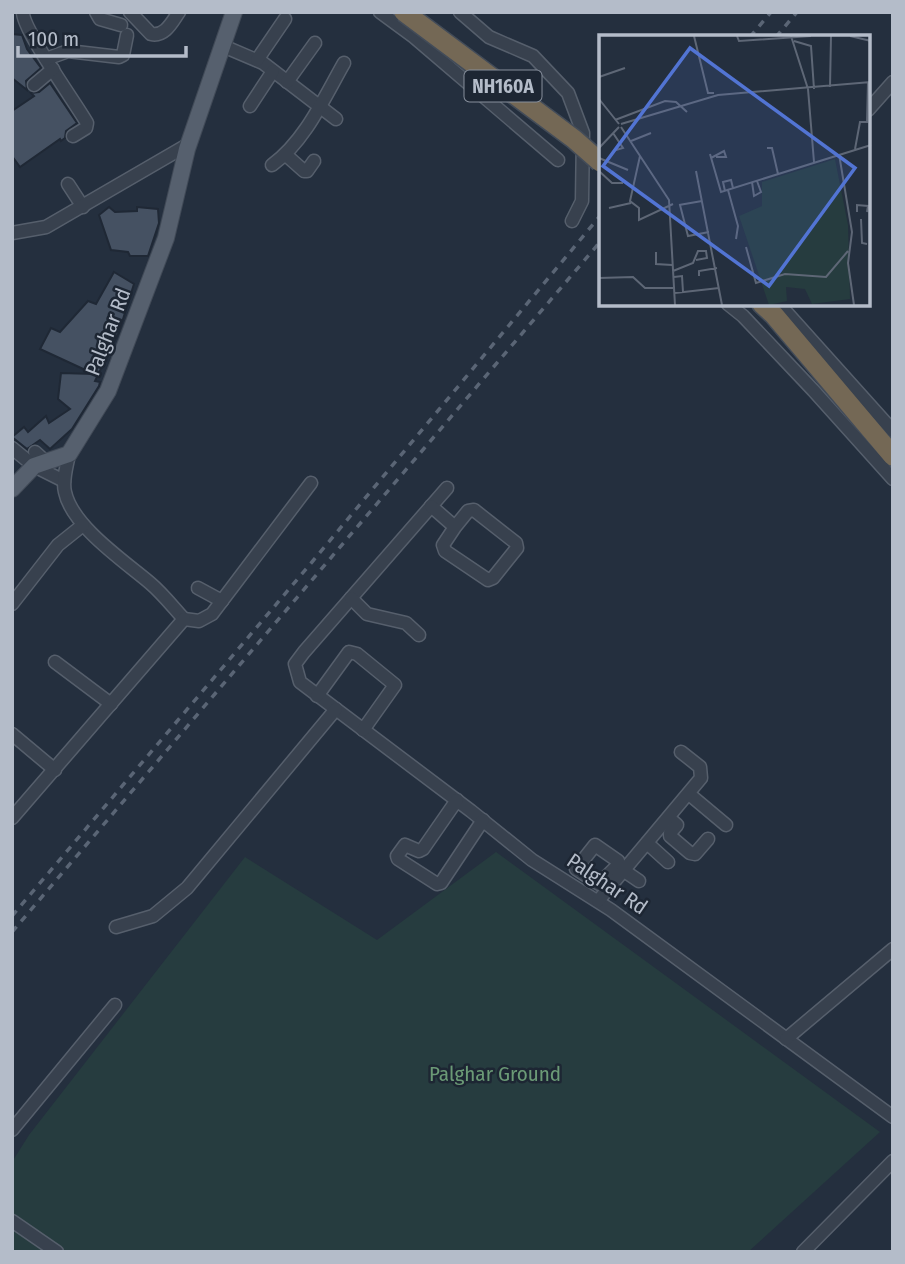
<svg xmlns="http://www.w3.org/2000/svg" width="905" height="1264" font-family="'Fira Sans Condensed',sans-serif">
<rect width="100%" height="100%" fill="#242f3e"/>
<!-- green -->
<path fill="#263c3f" d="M496,852l384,280 -132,120h-736v-90l17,-27 216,-278 132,83z"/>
<!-- building -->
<g fill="#455162" stroke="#1f2835" stroke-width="2">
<path d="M12,34l10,1 5,14 14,19 -15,13 1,9 -15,-12z"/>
<path d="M50,83l27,40 -11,8 -1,7 -4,3 -1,-2 -40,28 -8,-11v-45l22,-15 -3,-3 8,-1z"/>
<path d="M109,207l6,5 22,-1v-4l21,2 1,14 -11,33h-18l-2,-4 -17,-2 -12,-35z"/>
<path d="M114,272l20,12 -15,48 -24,49 5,1 -1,4 -27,43 -22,20 -10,-9 -13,9 -15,-12 12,-10 4,5 18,-16 3,7 21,-14 -12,-10 3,-26 33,1 -54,-25 11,-21 9,4 28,-31 8,3z"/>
</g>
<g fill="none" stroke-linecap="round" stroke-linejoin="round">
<!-- minor casing -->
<g stroke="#565f6c" stroke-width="15">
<g id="minor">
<path d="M23,12c-1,17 52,90 64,111l-1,5 -13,8"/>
<path d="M96,12l4,7 21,6"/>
<path d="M130,12l21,22c14,3 21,-12 28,-22"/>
<path d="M380,12l34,25 144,123"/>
<path d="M460,12l29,25 44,19 35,37 15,40 -1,68 -10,20"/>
<path d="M223,46l40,17 73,56"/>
<path d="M46,59l22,-8 51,6 4,-2 4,-20"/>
<path d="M257,60l28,-41"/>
<path d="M287,82l28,-39"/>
<path d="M34,85l19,-16"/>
<path d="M250,106l23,-35"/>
<path d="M868,110l25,-28"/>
<path d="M286,155l18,16h3l7,-10"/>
<path d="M272,165c33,-24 52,-67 72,-102"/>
<path d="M68,184l15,23"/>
<path d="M12,233l34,-6 143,-83"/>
<path d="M728,304l15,12 70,74 80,89"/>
<path d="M779,304l114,127"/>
<path d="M12,448l22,18 30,15"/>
<path d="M35,452l11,10"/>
<path d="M69,454c-2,12 -7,26 -4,38 7,34 59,69 85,91 12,10 23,24 34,36"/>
<path d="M447,488l-143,164 -9,12 5,18 171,129 61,49 79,50 282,207"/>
<path d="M431,506l24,21 13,-16 6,-1 42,33 1,5 -24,30 -5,2 -43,-29 -2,-6 12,-18"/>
<path d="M198,588l24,13"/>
<path d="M351,598l16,16 39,9 13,12"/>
<path d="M12,604l46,-59 25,-20"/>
<path d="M184,619l15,2 13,-7 99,-131"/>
<path d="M55,662l56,42"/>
<path d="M317,696l32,-44 8,2 38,31 -32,45"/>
<path d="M12,734l43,36"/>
<path d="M689,794l37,31"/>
<path d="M457,800l-34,49 -4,2 -14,-6 -8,11 1,3 39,25 4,-1 42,-63"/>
<path d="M12,818l172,-199"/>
<path d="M669,818l8,7 -7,8v3l20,17 5,1 13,-15"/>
<path d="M647,843l21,19"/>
<path d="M617,866l-18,18 -23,-15 19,-24 23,16 -1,5 22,15"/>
<path d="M598,901l103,-123 -1,-11 -19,-15"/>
<path d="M116,927l37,-11 34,-28 149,-179"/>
<path d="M786,1039l107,-90"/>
<path d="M12,1130l103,-125"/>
<path d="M12,1221l45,31"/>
<path d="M803,1252l90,-91"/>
</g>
</g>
<!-- major casing -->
<g stroke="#414a57" stroke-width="18">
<path id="major" d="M12,489l22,-23 35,-12 39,-63 58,-153 21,-89 47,-137"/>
</g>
<!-- highway casing -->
<g stroke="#434c59" stroke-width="22">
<path id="highway" d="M762,304l12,11 119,141"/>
</g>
<!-- minor -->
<use href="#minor" stroke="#38414e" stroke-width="12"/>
<!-- major -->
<use href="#major" stroke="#56606e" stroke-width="16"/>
<!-- highway -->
<use href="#highway" stroke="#746855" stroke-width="19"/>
<!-- rail -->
<g stroke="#5a6575" stroke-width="3.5" stroke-dasharray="7 7" stroke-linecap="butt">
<path d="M750,37l21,-25"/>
<path d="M776,37l21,-25"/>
<path d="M12,916l300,-354 288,-346"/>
<path d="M12,932l588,-690"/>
</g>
<!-- highway-bridge casing -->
<g stroke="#434c59" stroke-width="22" stroke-linecap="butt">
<path id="highway-bridge" d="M404,12l170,127 26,23"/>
</g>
<!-- highway-bridge -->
<use href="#highway-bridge" stroke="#746855" stroke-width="19"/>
</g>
<g text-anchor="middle" stroke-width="5" stroke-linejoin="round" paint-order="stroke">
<!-- shield labels -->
<rect fill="#1d2633" stroke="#878f9c" stroke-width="2" x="464.5" y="70.5" width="77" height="31" rx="5"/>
<g font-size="19" font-weight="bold" fill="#b4bcc9">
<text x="503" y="93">NH160A</text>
</g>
<!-- street labels -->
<g font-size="21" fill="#b4bcc9" stroke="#1d2633">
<text transform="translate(108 332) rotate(-69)" y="7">Palghar Rd</text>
<text transform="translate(607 884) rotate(34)" y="7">Palghar Rd</text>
</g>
<!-- park labels -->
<g font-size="21" fill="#6b9a76" stroke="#1d2633">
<text x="495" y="1081">Palghar Ground</text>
</g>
</g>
<!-- overview -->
<g transform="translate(599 35)">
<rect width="271" height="271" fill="#242f3e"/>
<path d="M236,124l13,66 2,74 -38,5 -7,-15 -19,-2 1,14 -18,4 -30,-89 23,-10v-24z" fill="#263c3f"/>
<path fill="none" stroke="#5e6776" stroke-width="2" d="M95,1l14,57h6M138,1l2,5 72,-5M192,1l17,53 6,73M251,1l21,5M195,6l17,5 3,43M0,42l26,-9M231,52l1,-51M0,64l20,25M16,85l50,-19 11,1 11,10M22,89l97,-29 153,-13M22,92l48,73 6,105M14,98l10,15 -7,2M32,106l20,-8M0,113l20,-21M168,113h5l6,26M256,114l5,-27h7l1,-40M111,119l11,38 150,-47M240,119l13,78 -4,31 6,42M41,121l-10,45 9,7v12l34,-16M0,123l29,12M112,123l13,-7 2,6h-10M0,136l13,12h11M97,136l26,134M153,147l2,14 7,-4 -4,-11M129,155l10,36 -2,13M126,156l-2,-9 8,-2 2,8M80,170l23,-4M81,170l8,31 21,-4M10,173l22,-5M258,177v-7l11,1 -1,6M262,184l1,24 5,1M147,212l10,36 29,-9 41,3 22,-26M57,217v12l16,1M74,236l20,-8 5,-12h8l1,7 -11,2M100,241v-5l18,-3M75,242l8,-1 1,16M0,243l34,-1 12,11h28M76,258l44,-5"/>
<path fill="#5274d3" fill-opacity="0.15" stroke="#5274d3" stroke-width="3.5" d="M91,13l165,120 -86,118 -166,-120z"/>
<rect width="271" height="271" fill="none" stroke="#b4bcc9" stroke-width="3.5"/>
</g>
<!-- border -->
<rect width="905" height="1264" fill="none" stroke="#b4bcc9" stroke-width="28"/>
<!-- scale -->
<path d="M18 46v10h168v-10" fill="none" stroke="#b4bcc9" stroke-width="3.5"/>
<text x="28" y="46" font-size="21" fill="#b4bcc9" stroke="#1d2633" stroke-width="5" paint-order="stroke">100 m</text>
</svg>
